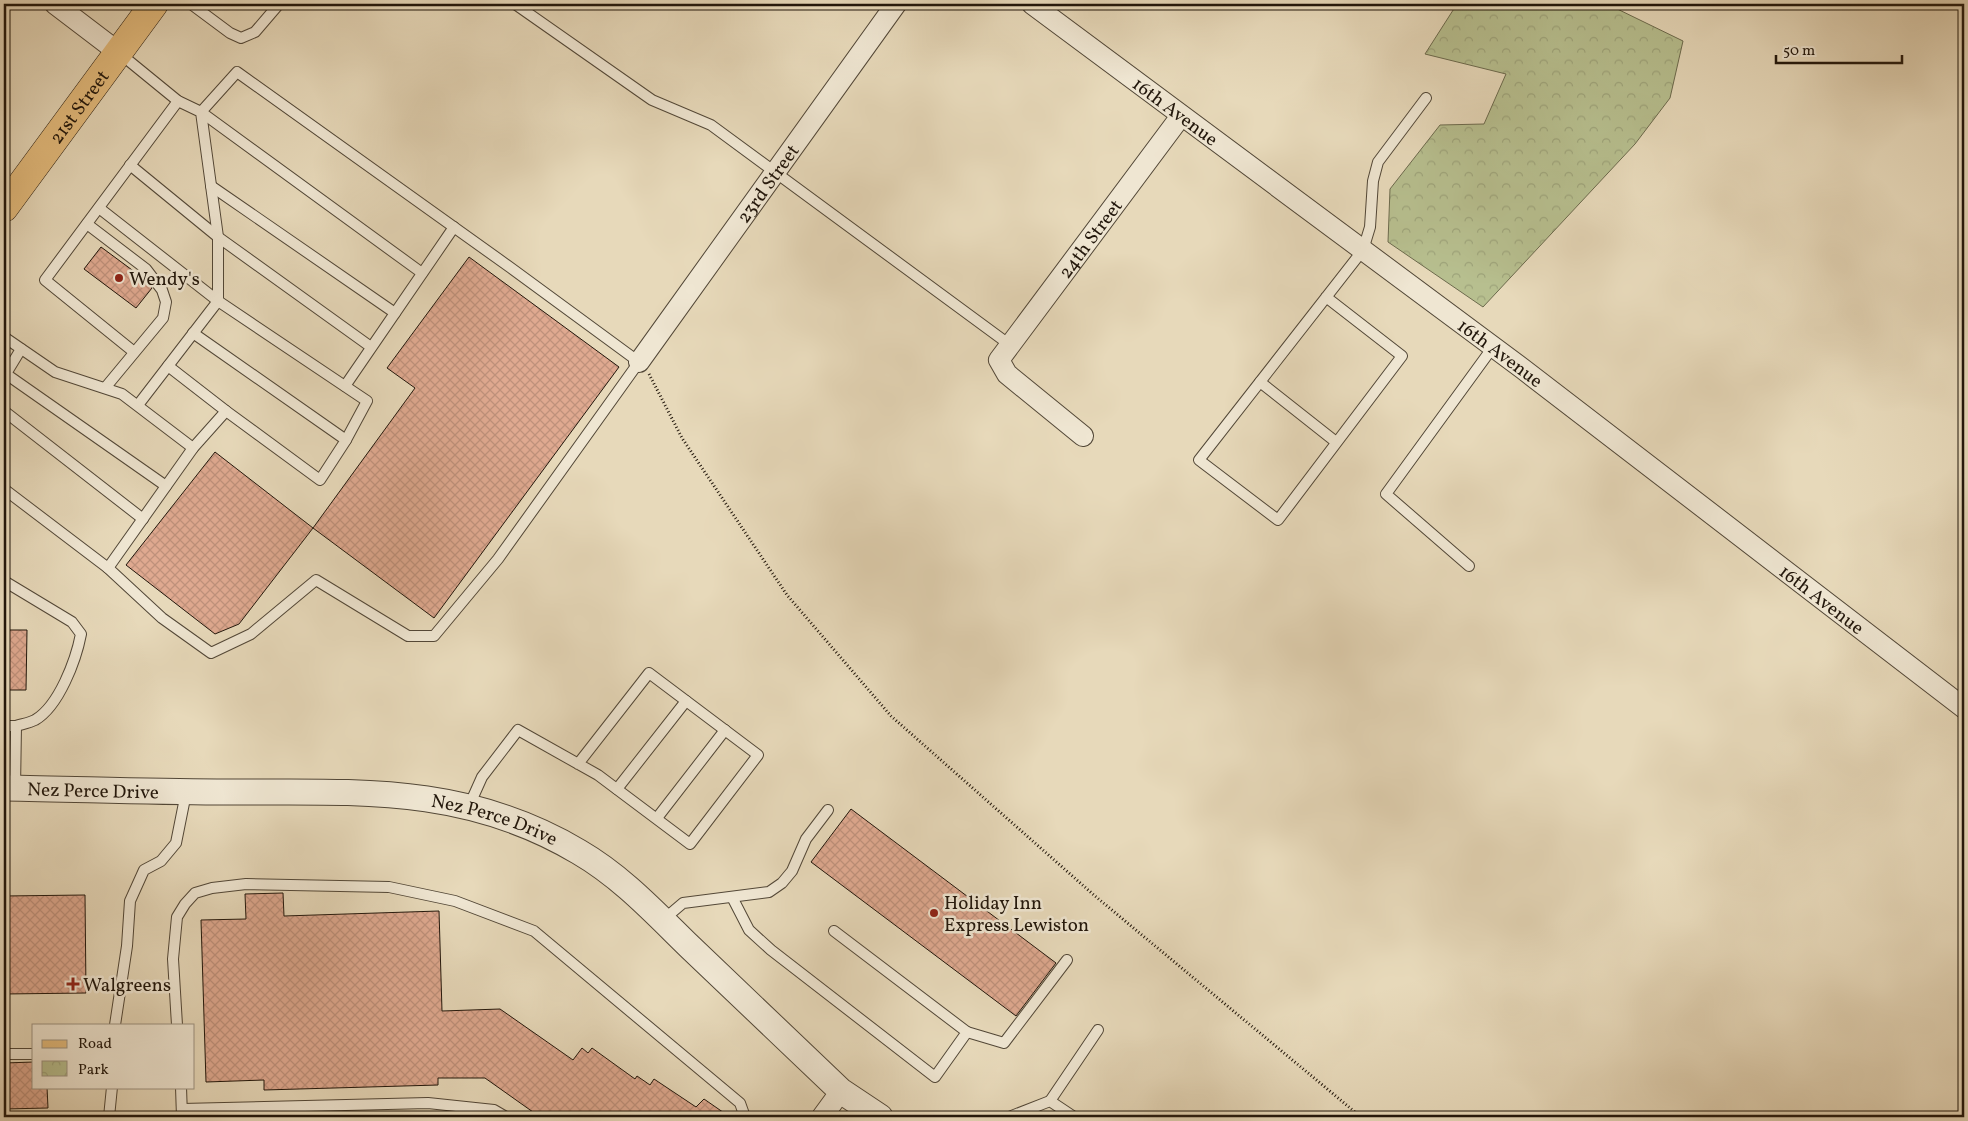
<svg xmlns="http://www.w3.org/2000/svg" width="1968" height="1121" font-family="Vollkorn,serif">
<defs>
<pattern id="park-crowns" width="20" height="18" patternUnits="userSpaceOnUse" patternTransform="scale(1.25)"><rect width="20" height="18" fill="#b7bf8f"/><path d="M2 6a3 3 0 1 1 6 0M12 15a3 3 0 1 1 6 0" fill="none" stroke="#9da37a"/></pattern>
<pattern id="building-cross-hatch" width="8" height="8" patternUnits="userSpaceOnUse" patternTransform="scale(1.25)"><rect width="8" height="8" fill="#dfa990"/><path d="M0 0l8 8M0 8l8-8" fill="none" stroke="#bf917b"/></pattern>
</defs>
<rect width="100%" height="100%" fill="#e7d9ba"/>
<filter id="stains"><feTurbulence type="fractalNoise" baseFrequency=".004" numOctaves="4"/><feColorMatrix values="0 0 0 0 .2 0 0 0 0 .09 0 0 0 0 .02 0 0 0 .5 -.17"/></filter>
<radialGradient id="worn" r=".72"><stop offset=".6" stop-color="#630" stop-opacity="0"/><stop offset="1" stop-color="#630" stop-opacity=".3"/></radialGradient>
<!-- park -->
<path fill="url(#park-crowns)" stroke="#6c6a4d" d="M1457,4h150l76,37 -13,57 -35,46 -152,163 -95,-65 2,-53 50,-64 44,-1 22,-50 -81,-20z"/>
<!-- building -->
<g fill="url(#building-cross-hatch)" stroke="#21160b">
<path d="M101,247l46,34 5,7 -16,20 -52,-39z"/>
<path d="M469,257l150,110 -185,251 -121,-90 102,-140 -28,-20z"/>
<path d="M215,452l98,76 -74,96 -24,10 -89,-69z"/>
<path d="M4,630h23l-1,60h-22z"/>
<path d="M851,809l205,154 -40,53 -205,-154z"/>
<path d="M283,893l1,23 155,-5 3,100 58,-2 73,51 9,-12 6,5 4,-5 43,31 2,-3 13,9 4,-6 42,28 8,-8 26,18h-190l-55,-39h-47v7l-174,5v-10l-58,2 -5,-162 45,-1 -1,-25z"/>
<path d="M85,895l1,98 -82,1v-98z"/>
<path d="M34,1062v25h13l1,21 -44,1v-46z"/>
</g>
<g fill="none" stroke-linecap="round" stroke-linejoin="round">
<!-- service casing -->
<g stroke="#524737" stroke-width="12">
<g id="service">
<path d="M191,4l39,29 11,5 14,-6 24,-28"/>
<path d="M515,4l137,96 59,25 299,220"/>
<path d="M118,52l60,49 23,11 17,125v64l-80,104"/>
<path d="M130,165l88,72 153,110"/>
<path d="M211,186l184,127"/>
<path d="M99,208l119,93 149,100 -21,39"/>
<path d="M87,224l59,45 16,21 4,12 -3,16 -58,70"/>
<path d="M1326,297l76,59 -124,164 -79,-60 164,-210 7,-23 3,-46 5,-19 48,-64"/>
<path d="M4,337l51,35 67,22 71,54"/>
<path d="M134,352l-89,-72 133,-179"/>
<path d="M168,366l58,45"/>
<path d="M6,374l160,112"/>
<path d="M4,377l17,-28"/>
<path d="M1260,382l76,60"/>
<path d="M345,386l109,-159"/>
<path d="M4,411l139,108"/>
<path d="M4,489l104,79 85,-120 33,-37 94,69 26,-40 -153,-107"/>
<path d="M1469,566l-83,-72 107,-147"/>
<path d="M108,568l54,50 49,35 40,-19 65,-54 92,56h26l64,-77 141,-197 -128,-94 -274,-196 -36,40 221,161"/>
<path d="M4,581l68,41 9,12c-5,26 -22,72 -46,86 -6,3 -13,4 -19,6"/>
<path d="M4,726h12l-1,62"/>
<path d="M617,789l69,-88"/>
<path d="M469,806l13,-29 36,-47 80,45 92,69 68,-89 -109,-82 -71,91"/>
<path d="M657,818l68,-88"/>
<path d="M732,897l17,33 22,20 164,127 32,-45 -133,-101"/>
<path d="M663,920l20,-17 86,-11 13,-9 10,-12 14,-32 22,-29"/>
<path d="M115,1025l12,-79 3,-45 14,-31 17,-9 15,-18 10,-50"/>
<path d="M177,1025l-4,-66 4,-42 8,-13 10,-11 17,-5 34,-4 143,3 66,14 79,30 206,172 5,14"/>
<path d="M967,1032l37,11 63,-83"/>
<path d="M4,1054h30"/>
<path d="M181,1087l1,30"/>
<path d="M1050,1101l48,-71"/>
<path d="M182,1109l246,-6 66,7 12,7"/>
<path d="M109,1117l3,-30"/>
<path d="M1009,1117l41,-16 24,16"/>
</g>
</g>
<!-- minor casing -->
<g stroke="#524737" stroke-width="22">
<g id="minor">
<path d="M55,4l63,48"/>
<path id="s1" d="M1032,4l491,365 441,339"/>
<path id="s2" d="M639,362l257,-358"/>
<path id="s3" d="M1083,436l-76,-62 -8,-14 182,-244"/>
<path d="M822,1117l19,-26"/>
</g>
</g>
<!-- tertiary casing -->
<g stroke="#524737" stroke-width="27">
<g id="tertiary">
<path id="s4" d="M4,788c71,1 142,4 213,4 131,1 245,-10 362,60 43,25 76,61 111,95 50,48 100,96 151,144l39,26"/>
</g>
</g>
<!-- primary casing -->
<g stroke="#21160b" stroke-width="29">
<g id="primary">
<path id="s5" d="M4,208l150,-204"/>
</g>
</g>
<!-- path -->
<path stroke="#21160b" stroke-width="3" stroke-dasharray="1 2.5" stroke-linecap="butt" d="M649,374l33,64 105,157 104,121 204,180 266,221"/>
<!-- service -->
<use href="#service" stroke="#efe6d2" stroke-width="10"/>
<!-- minor -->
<use href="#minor" stroke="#efe6d2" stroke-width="20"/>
<!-- tertiary -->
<use href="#tertiary" stroke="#efe6d2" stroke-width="25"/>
<!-- primary -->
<use href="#primary" stroke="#e4bc7d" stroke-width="28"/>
</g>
<!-- markers -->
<g fill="#8f2418" stroke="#efe6d2" stroke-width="2">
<circle cx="119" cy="278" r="5"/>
<circle cx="934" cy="913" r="5"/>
<path d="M70.5 976.5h5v5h5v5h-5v5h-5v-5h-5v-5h5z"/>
</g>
<g text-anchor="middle" stroke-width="5" stroke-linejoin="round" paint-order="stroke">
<!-- street labels -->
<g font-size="19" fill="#21160b" stroke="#efe6d2">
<text dy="7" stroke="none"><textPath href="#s5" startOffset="126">21st Street</textPath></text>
<text dy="7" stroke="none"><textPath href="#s1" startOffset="179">16th Avenue</textPath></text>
<text dy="7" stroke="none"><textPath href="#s2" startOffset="220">23rd Street</textPath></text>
<text dy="7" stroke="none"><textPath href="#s3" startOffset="266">24th Street</textPath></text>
<text dy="7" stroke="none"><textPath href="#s1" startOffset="584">16th Avenue</textPath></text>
<text dy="7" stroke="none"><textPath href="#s1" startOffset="989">16th Avenue</textPath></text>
<text dy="7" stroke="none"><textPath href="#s4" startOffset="89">Nez Perce Drive</textPath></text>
<text dy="7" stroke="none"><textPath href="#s4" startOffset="494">Nez Perce Drive</textPath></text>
</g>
<!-- poi labels -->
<g font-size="19" fill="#21160b" stroke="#efe6d2" text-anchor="start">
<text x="129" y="285">Wendy's</text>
<text x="944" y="909">Holiday Inn<tspan x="944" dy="22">Express Lewiston</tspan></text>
<text x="83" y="991">Walgreens</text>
</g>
</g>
<!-- margin -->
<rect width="1968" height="1121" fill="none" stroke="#e7d9ba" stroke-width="20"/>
<rect x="5" y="5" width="1958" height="1111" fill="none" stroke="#21160b" stroke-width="2.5"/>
<rect x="10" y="10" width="1948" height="1101" fill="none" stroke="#21160b"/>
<!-- legend -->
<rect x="32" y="1024" width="162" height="65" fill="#efe6d2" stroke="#9d9382"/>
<rect x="42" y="1040" width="25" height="8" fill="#e4bc7d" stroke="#9d9382"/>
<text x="78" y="1048" font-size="15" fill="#21160b">Road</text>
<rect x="42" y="1061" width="25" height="15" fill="url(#park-crowns)" stroke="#9d9382"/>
<text x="78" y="1074" font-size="15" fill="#21160b">Park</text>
<!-- scale -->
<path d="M1776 55v8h126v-8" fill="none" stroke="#21160b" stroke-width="2.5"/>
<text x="1783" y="55" font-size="15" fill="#21160b" stroke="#efe6d2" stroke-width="4" paint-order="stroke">50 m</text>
<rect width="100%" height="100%" filter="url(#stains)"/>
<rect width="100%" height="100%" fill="url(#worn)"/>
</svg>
